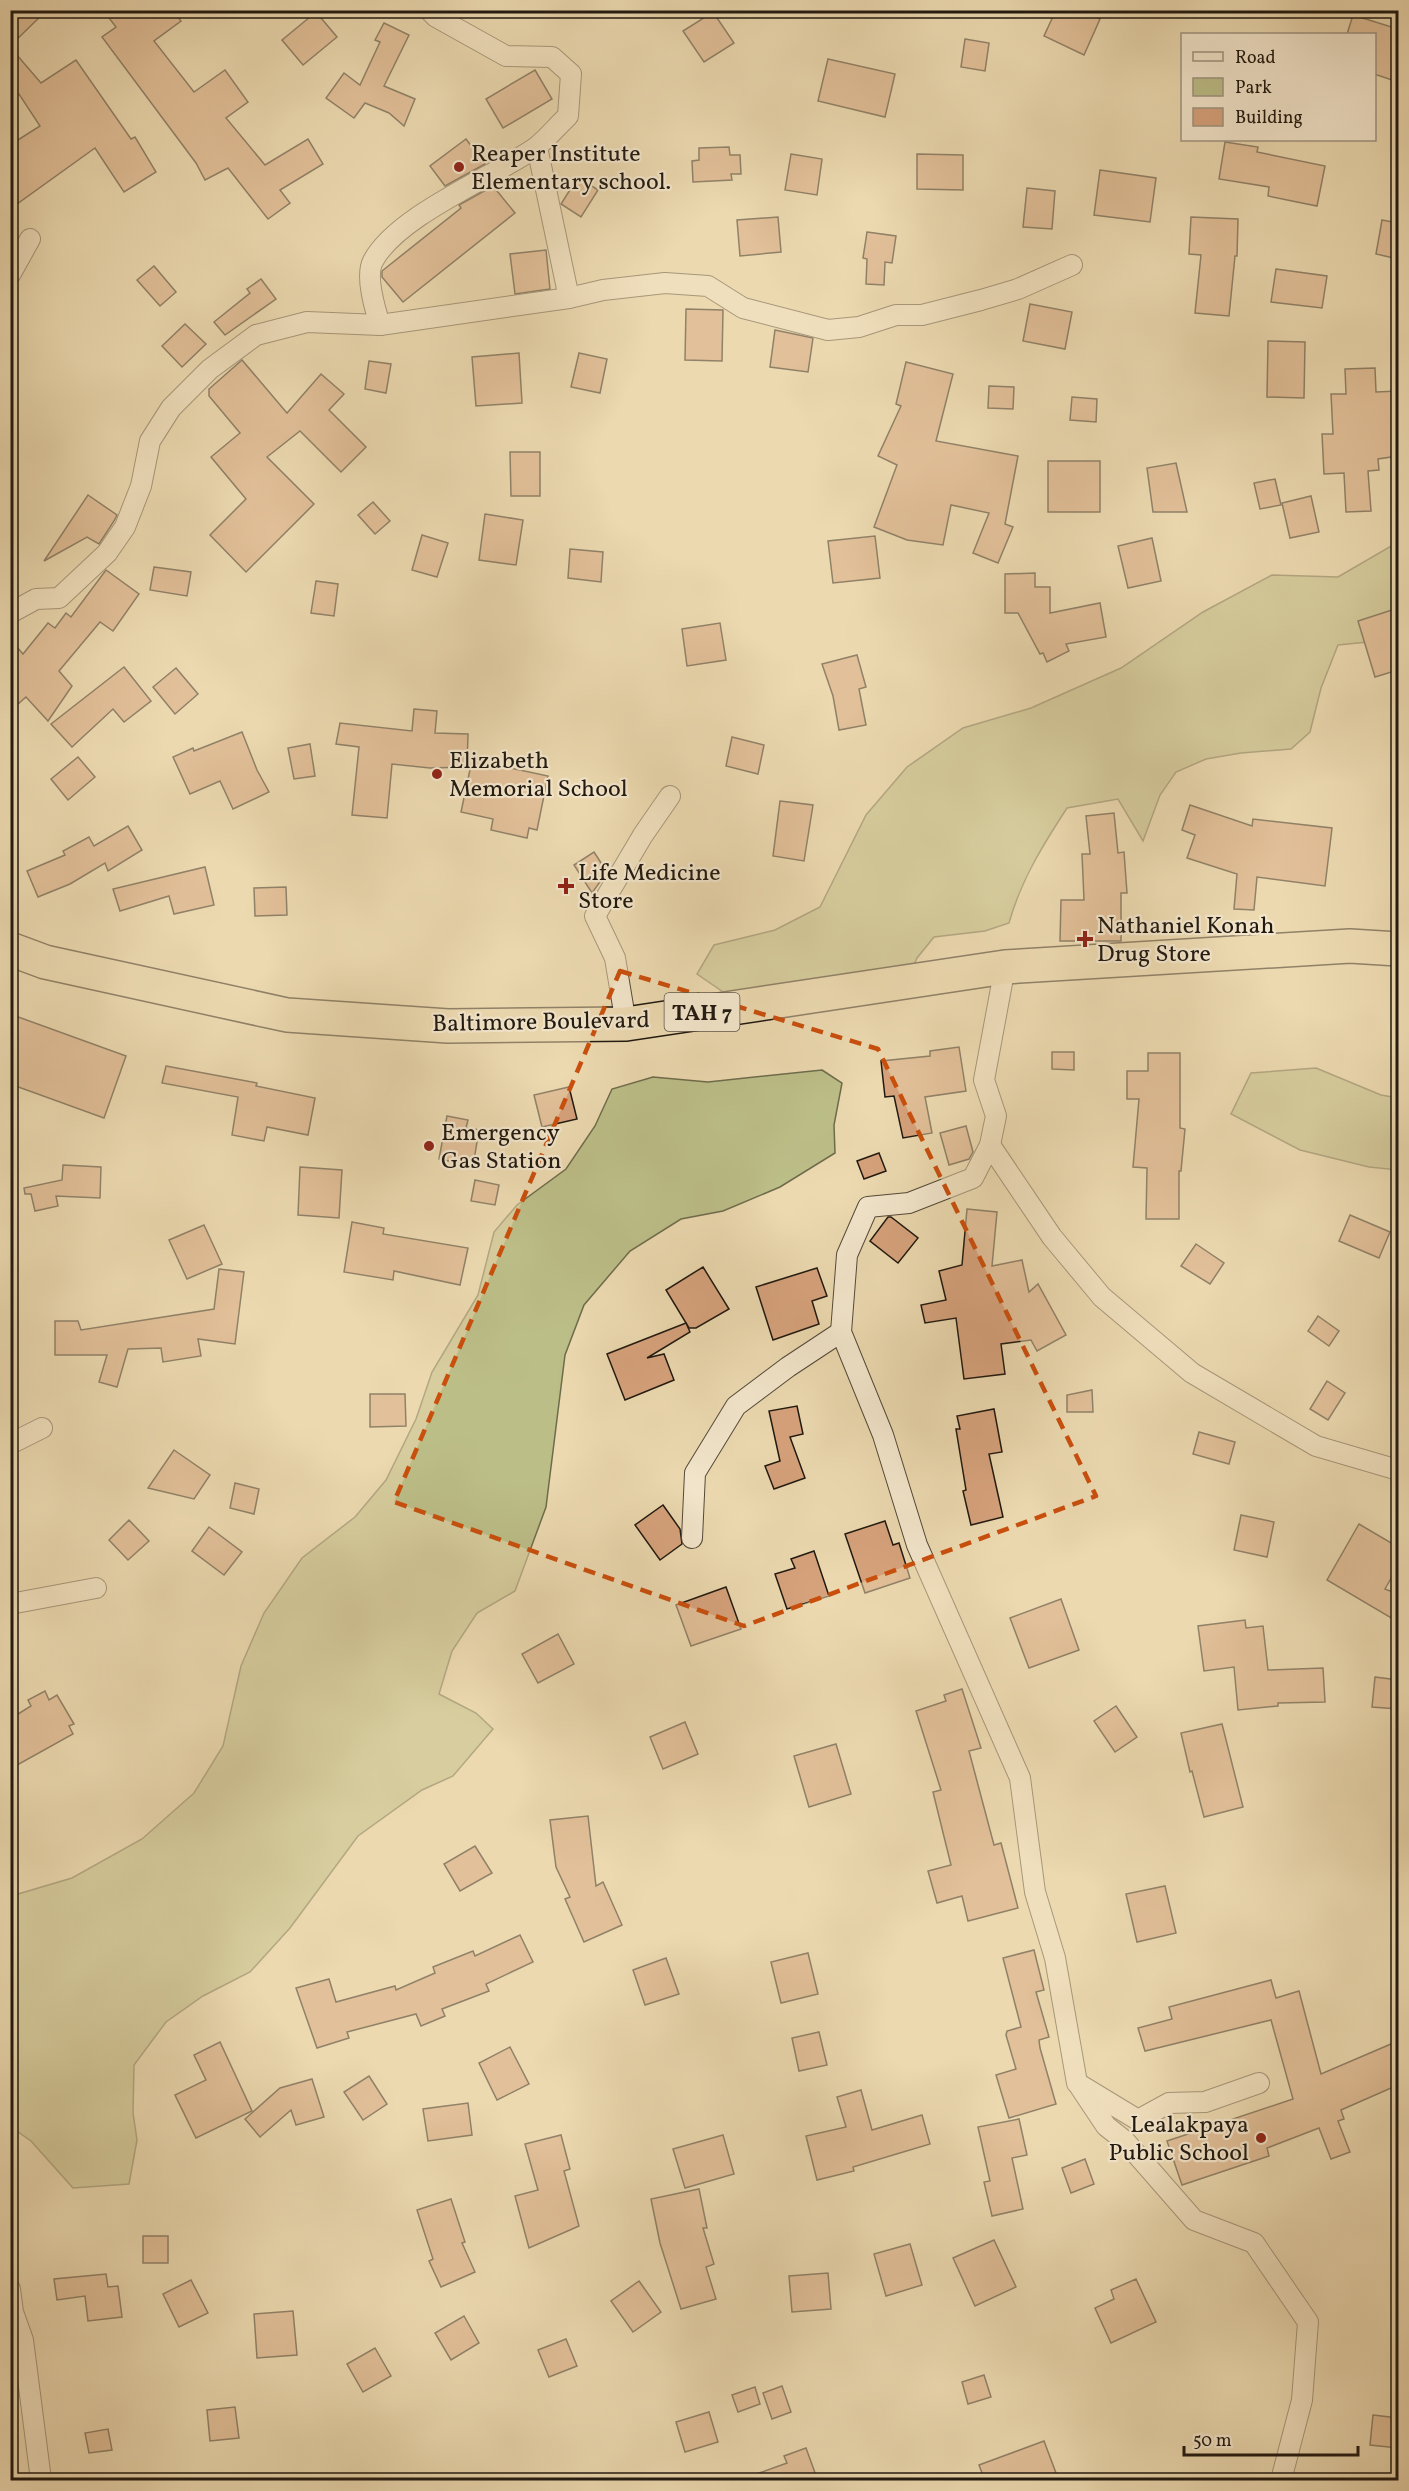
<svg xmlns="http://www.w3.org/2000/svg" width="1409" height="2491" font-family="Vollkorn,serif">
<rect width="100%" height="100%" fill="#ecd9b0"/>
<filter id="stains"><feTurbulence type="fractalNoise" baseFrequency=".00333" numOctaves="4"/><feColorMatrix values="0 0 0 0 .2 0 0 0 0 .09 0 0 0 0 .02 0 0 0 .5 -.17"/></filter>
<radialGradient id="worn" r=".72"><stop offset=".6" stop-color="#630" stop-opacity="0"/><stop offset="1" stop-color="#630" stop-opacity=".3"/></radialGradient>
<!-- green -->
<g fill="#bcbe88" stroke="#6e6c4c" stroke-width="1.5">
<path d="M1398,542v97l-60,6 -17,43 -11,44 -19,17 -50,4 -35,6 -30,13 -16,23 -17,46 -25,-42 -51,9c-24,37 -46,72 -58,115l-24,8 -51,6 -17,21 -15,35 -151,18 -54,-37 17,-29 61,-15 45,-23 46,-92 41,-48 56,-39 68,-20 90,-40 82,-56 69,-37 66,2z"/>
<path d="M1316,1068l65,27 17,3v72l-29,-3 -69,-17 -69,-36 20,-41z"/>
<path d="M822,1070l20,13 -8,42 1,28 -55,34 -57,24 -42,8 -51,32 -46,54 -19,50 -19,152 -31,84 -38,22 -25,38 -13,43 37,19 17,16 -40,47 -31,14 -64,46 -68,92 -40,44 -47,24 -37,26 -32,43 -1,48 4,27 -8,44 -56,4 -42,-47 -20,-14v-226l7,-7 54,-16 70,-39 52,-46 29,-47 18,-80 23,-53 38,-55 53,-41 31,-37 30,-61 16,-47 46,-77 16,-63 23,-27 49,-36 29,-43 17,-37 41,-12 55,5z"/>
</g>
<!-- building -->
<g fill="#d6a27c" stroke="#201910" stroke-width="1.5">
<path d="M10,10h37l-37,36z"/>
<path d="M103,10h70l8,11 -27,20 40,51 31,-22 23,32 -22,16 39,47 43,-26 15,25 -43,26 10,13 -22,16 -40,-51 -23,12 -9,-17 -94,-126 14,-10z"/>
<path d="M1056,10h26l18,9 -16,36 -40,-19z"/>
<path d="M316,12l21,25 -34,28 -21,-25z"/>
<path d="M713,12l21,31 -30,19 -21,-31z"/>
<path d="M1353,15l45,14v53l-24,-8v-40h-27z"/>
<path d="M384,23l25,12 -25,51 31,13 -11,27 -15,-13 -24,-10 -11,15 -28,-20 18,-25 16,12 20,-43 -5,-2z"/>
<path d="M965,39l24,4 -4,28 -24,-4z"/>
<path d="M10,47l31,36 35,-23 55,79 4,-2 21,35 -32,20 -29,-44 -85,61v-64l30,-19 -21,-32 -9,7z"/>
<path d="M828,59l67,15 -10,43 -67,-16z"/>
<path d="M535,70l17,29 -49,29 -17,-29z"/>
<path d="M466,139l19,25 -40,22 -15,-20z"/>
<path d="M1225,142l33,5 -1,5 68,14 -8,40 -49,-10 1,-9 -50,-8z"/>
<path d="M729,147l1,8h10l1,19h-10l1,6 -39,2 -1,-21 7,-1v-12z"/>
<path d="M791,154l31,5 -5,36 -32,-5z"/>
<path d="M917,154l46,1v35l-46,-1z"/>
<path d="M1100,170l56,8 -6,44 -56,-7z"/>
<path d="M578,177l20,13 -17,27 -20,-13z"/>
<path d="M493,186l22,27 -112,89 -21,-25v-6l79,-63 -2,-3z"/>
<path d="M1027,188l28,3 -3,38 -29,-2z"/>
<path d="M778,217l3,35 -41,4 -3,-36z"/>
<path d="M1191,217l47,2 -1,37h-2l-6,60 -34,-3 6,-58 -12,-1z"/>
<path d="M1382,220l16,3v36l-22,-5z"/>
<path d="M867,232l29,4 -4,27 -7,-1 -1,23 -18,-1 1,-25 -4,-1z"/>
<path d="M546,250l4,39 -35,5 -5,-40z"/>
<path d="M154,266l22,26 -16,14 -23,-26z"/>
<path d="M1276,269l51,7 -5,32 -51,-6z"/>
<path d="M261,279l15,20 -51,36 -11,-13 36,-29 -3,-4z"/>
<path d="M1030,304l42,8 -7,37 -42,-8z"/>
<path d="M686,309l37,1 -1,51 -37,-1z"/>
<path d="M185,324l21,20 -24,23 -20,-21z"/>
<path d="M775,330l38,8 -5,34 -38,-5z"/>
<path d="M1268,341l37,1 -1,56 -37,-1z"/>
<path d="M519,353l3,50 -46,3 -4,-49z"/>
<path d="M579,353l28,6 -7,34 -29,-6z"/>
<path d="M242,360l45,53 34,-39 23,20 -15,16 37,37 -25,25 -41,-41 -33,26 47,47 -68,68 -36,-37 36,-36 -35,-42 29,-24 -31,-37v-7z"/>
<path d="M369,361l22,3 -5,29 -21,-4z"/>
<path d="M906,362l47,12 -17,67 82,15 -13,68 8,3 -15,36 -25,-10 16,-40 -38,-8 -8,40 -36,-5 -33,-13 23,-62 -19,-9 23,-50 -5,-2z"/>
<path d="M1375,368l1,24 22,-1v65l-20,3 1,11 -11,1 3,40 -25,1 -2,-39 -20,1 -2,-40h11l-2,-40h15l-1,-25z"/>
<path d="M989,386l25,1 -1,22 -25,-1z"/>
<path d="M1072,397l25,2 -1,23 -26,-2z"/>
<path d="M510,452h30v44h-29z"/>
<rect x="1048" y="461" width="52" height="51"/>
<path d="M1176,463l11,49h-34l-6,-44z"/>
<path d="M1275,479l6,26 -21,4 -6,-26z"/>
<path d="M88,495l29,20 -3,6 -15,23 -12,-7 -43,24z"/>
<path d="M1311,496l8,36 -29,6 -8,-35z"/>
<path d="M373,502l17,19 -15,13 -17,-19z"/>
<path d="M485,514l38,6 -7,45 -37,-5z"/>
<path d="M422,535l26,8 -11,34 -25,-7z"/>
<path d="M875,536l5,42 -47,5 -5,-42z"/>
<path d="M1152,538l9,43 -33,7 -10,-42z"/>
<path d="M570,549l33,3 -2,30 -33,-4z"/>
<path d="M154,567l37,5 -4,24 -37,-6z"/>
<path d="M106,570l33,24 -26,37 -13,-9 -41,49 13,15 -24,35 -22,-24 -16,14v-72l13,15 25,-31 7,5 11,-15 5,4z"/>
<path d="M1035,573v14h15v26l50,-10 6,34 -40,7 3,7 -22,11 -4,-9 -3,1 -22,-41h-13v-39z"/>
<path d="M316,581l22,3 -4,32 -23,-3z"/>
<path d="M1392,610l6,21v39l-23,7 -17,-56z"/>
<path d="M720,623l6,37 -39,6 -5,-37z"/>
<path d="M857,655l9,32 -7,2 7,36 -27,5 -6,-34 -11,-32z"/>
<path d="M124,667l27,34 -27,21 -11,-13 -41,38 -21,-23z"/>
<path d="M176,668l22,26 -23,20 -22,-27z"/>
<path d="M414,709l23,2 -2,22 33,1 -1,33 -37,1 -38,-4 -5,54 -35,-3 7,-68 -23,-3 4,-21 72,8z"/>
<path d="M242,732l15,38 12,22 -36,17 -13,-28 -30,13 -17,-37 20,-9 1,3z"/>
<path d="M732,737l32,8 -6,29 -32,-8z"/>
<path d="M310,744l5,32 -21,3 -6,-31z"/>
<path d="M78,757l17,20 -27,23 -17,-21z"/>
<path d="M472,760l76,16 -11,54 -8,-2 -2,10 -36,-8 2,-11 -32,-7z"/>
<path d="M780,801l33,4 -9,56 -31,-5z"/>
<path d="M1190,805l62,21 1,-7 79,9 -7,58 -68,-9 -3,33 -20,-1 3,-35 -50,-16 8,-23 -13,-5z"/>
<path d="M1114,813l4,40 6,-1 3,41h-6v48h-61l1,-41h23l-2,-46h8l-4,-38z"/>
<path d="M128,826l14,24 -34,21 -3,-8 -35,21 -32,13 -11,-26 38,-16 -2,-4 26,-14 5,9z"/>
<path d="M594,852l13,20 -15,21 -18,-28z"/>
<path d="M205,867l9,38 -40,9 -5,-18 -49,15 -7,-22z"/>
<path d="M286,887l1,28 -32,1 -1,-28z"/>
<path d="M10,1014l116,42 -22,62 -94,-34z"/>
<path d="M959,1047l7,44 -41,6 7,36 -29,5 -9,-42 -9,1 -4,-36 49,-5v-5z"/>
<path d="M1052,1052h22v18l-22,-1z"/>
<path d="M1148,1053h32v75l5,1 -4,42h-2v48h-33l1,-51 -14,-1 6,-68h-12v-28h21z"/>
<path d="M166,1066l91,17 -1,3 59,12 -7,37 -41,-8 -3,14 -32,-6 6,-38 -76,-14z"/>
<path d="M569,1087l8,32 -35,8 -8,-32z"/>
<path d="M447,1116l21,4 -2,8 13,2 -6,36 -34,-7z"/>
<path d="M966,1126l7,26 -4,7 -20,6 -9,-32z"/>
<path d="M879,1153l7,18 -22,8 -7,-18z"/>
<path d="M63,1165l38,2 -1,31 -44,-2 2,10 -23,5 -4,-17h-6l-1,-6 38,-8z"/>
<path d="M300,1167l42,3 -3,48 -41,-3z"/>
<path d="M475,1180l24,5 -4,20 -24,-4z"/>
<path d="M967,1209l30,3 -5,54 30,-6 7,32 9,-8 28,51 -29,16 -6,-11 -30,4 4,30 -41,5 -8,-61 -31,5 -4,-18 25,-5 -7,-29 23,-6z"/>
<path d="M1350,1215l40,17 -11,26 -40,-17z"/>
<path d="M888,1217h3l27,21 -20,25 -28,-22z"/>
<path d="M352,1222l32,6 -1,6 85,14 -8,37 -66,-14 -1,9 -49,-8z"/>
<path d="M204,1225l18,39 -35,15 -18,-39z"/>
<path d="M1196,1244l28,19 -14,21 -29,-18z"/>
<path d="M703,1267l26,42 -33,19h-7l-23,-38z"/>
<path d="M817,1268l10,28 -15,5 7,23 -46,16 -17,-53z"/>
<path d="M219,1269l25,3 -9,72 -37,-5 3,17 -38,6 -2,-14 -33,1 -11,38 -18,-5 8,-27h-52v-34h23l3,9 133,-21z"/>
<path d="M1318,1316l21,15 -10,15 -21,-15z"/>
<path d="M686,1323l4,9 -43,26 17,-4 10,26 -49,20 -18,-46z"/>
<path d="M1327,1381l18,12 -17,27 -18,-11z"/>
<path d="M1092,1390l1,22h-26v-17z"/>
<path d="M370,1394h35l1,32 -36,1z"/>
<path d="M797,1406l6,28 -13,3 15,41 -31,11 -9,-23 15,-5 -11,-50z"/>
<path d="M994,1409l8,43 -13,2 14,63 -32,8 -8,-34 3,-1 -10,-61h4l-3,-13z"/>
<path d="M1199,1432l36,10 -6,22 -36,-10z"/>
<path d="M174,1450l36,25 -16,24 -46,-11z"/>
<path d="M235,1483l24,6 -5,25 -24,-6z"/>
<path d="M663,1505l17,24 2,15 -22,16 -25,-35z"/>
<path d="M1241,1515l33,7 -7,35 -33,-7z"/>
<path d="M129,1520l20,21 -21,19 -19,-20z"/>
<path d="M885,1521l8,24 6,-2 11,35 -45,15 -20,-59z"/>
<path d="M1359,1524l39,23v19l-13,23 13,5v28l-71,-42z"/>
<path d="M209,1527l33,25 -18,23 -32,-24z"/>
<path d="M814,1551l15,45 -42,13 -12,-35 20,-6 -4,-9z"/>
<path d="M726,1587l15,42 -50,17 -15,-41z"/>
<path d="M1061,1599l18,51 -50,18 -19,-50z"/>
<path d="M1245,1620l1,8 17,-2 5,44 55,-2 2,34 -47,1v3l-40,4 -4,-43 -30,4 -6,-45z"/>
<path d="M558,1634l16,30 -36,19 -16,-29z"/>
<path d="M1375,1677l23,3v29l-26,-2z"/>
<path d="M962,1689l19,59 -12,3 25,94 7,-2 17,65 -50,13 -6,-25 -25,7 -9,-32 23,-6 -18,-73 8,-2 -25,-79 30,-10 -2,-6z"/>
<path d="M45,1691l4,9 8,-5 17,29 -5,2 4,8 -63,35v-50l21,-13 -3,-6z"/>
<path d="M1116,1706l21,31 -22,15 -21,-31z"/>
<path d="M685,1722l13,32 -35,15 -13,-32z"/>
<path d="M1222,1724l21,83 -39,10 -12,-46 -2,1 -9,-39z"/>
<path d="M836,1744l15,50 -42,13 -15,-51z"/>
<path d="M588,1816l8,70 7,-4 19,43 -38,17 -19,-43 5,-2 -14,-30 -6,-47z"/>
<path d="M475,1846l17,27 -32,18 -16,-27z"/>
<path d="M1165,1886l11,47 -39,9 -11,-48z"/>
<path d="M520,1935l13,27 -47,22 3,7 -47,18 3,7 -24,10 -5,-12 -69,18 2,6 -32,10 -21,-60 33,-9 7,23 59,-16 1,4 39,-17 -2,-6 40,-16 2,5z"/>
<path d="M1034,1950l10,40 -8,2 13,45 -10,3 1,8 16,56 -47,14 -13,-43 20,-6 -10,-34 1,-4 14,-4 -18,-69z"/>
<path d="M808,1953l10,41 -37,9 -10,-41z"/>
<path d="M666,1958l13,36 -34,11 -12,-35z"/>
<path d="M1271,1980l5,18 23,-7 22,83 77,-33v44l-57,25 3,9 -6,2 12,31 -19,7 -12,-31 -52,20 2,8 -87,29 -15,-44 126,-42 -22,-79 -126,31 -7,-23 34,-9 -3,-12z"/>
<path d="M819,2032l8,33 -28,6 -7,-33z"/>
<path d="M220,2042l32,69 -56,27 -21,-43 31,-15 -12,-25z"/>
<path d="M510,2047l19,37 -32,16 -18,-37z"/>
<path d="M369,2076l18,28 -24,16 -19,-28z"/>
<path d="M312,2079l12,38 -28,8 -5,-15 -31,27 -15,-18 35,-31z"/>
<path d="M861,2090l11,40 50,-15 8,29 -77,23 1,4 -37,9 -11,-44 40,-9 -9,-30z"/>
<path d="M468,2103l4,32 -44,6 -5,-32z"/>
<path d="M1019,2119l8,36 -15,3 11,51 -31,7 -8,-34 6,-1 -12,-54z"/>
<path d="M561,2135l9,34 -6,2 15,55 -50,22 -14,-52 23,-6 -13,-46z"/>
<path d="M723,2135l11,39 -49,14 -12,-39z"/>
<path d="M1085,2159l9,25 -23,9 -9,-25z"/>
<path d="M699,2189l8,39h-4l11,36 -8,3 10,32 -35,10 -21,-66 -9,-44z"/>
<path d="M451,2199l14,43 -3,1 13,29 -34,15 -12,-26 4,-2 -16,-49z"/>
<rect x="143" y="2236" width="25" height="27"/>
<path d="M994,2240l22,47 -41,19 -22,-48z"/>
<path d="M910,2244l12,41 -36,11 -12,-42z"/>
<path d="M828,2273l3,36 -39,3 -3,-36z"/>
<path d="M106,2274l2,13 10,-1 4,31 -34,4 -3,-25 -28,4 -3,-21z"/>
<path d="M1136,2279l20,43 -45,21 -16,-35 19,-9 -3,-9z"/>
<path d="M191,2280l17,33 -29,14 -16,-33z"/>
<path d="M639,2281l22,31 -28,20 -22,-31z"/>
<path d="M293,2311l4,44 -40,3 -3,-44z"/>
<path d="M464,2316l15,27 -28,17 -16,-27z"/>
<path d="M566,2339l11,27 -28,11 -11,-27z"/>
<path d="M375,2348l16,28 -28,16 -16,-28z"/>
<path d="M984,2375l7,22 -23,7 -6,-22z"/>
<path d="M782,2386l9,26 -19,7 -9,-26z"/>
<path d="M755,2387l5,17 -22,8 -6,-17z"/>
<path d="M235,2407l4,31 -29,3 -3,-31z"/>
<path d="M709,2412l9,30 -33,10 -9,-30z"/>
<path d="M1373,2415l25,3v30l-28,-3z"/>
<path d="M108,2429l4,21 -23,3 -4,-20z"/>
<path d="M1044,2441l15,40h-74l-6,-16z"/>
<path d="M806,2448l12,33h-72l-1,-3 42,-15 -3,-7z"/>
</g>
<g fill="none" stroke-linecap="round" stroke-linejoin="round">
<!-- minor casing -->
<g stroke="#534938" stroke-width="22">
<g id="minor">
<path d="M537,147l32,151"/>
<path d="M10,275l20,-36"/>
<path d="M380,325c-5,-16 -15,-49 -7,-64 24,-45 118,-83 162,-113 12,-9 22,-22 33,-32l3,-42 -19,-17 -46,-1 -70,-39 -7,-7"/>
<path d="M12,612l24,-13 23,-1 48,-45 18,-26 16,-41 9,-45 21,-33 39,-39 46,-34 51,-13 73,3 189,-27 34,-8 62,-7 43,3 35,22 85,22 31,-3 37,-12h26l59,-15 37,-11 54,-24"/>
<path d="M1005,967l-21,113 12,36 -6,29 -17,33 -64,25 -41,4 -21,48 -6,77 42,103 34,110 103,233 15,114 20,66 22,125 61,37 31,-17 36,-1 54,-19"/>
<path d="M626,1024l-11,-66 -20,-42 48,-81 27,-39"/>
<path d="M990,1145l62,92 50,60 90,76 124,73 82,24"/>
<path d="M10,1444l32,-16"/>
<path d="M692,1538l3,-65 41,-67 52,-39 53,-35"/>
<path d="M10,1604l86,-16"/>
<path d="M1080,2087l26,39 19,15 69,79 60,23 54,79 -6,78 -21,80"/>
<path d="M10,2289l3,23 10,28 18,140"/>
</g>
</g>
<!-- trunk casing -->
<g stroke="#201910" stroke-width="36">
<path id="trunk" d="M10,949l35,13 242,53 161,11 178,-2 379,-57 345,-21 48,3"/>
</g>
<!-- minor -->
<use href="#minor" stroke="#f3e6cc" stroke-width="20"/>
<!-- trunk -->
<use href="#trunk" stroke="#ecd9b0" stroke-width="33"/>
</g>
<!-- marked area -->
<path d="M0 0H1409V2491H0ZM620,971l258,78 218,447 -352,130 -350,-124z" fill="#ecd9b0" fill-opacity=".55" fill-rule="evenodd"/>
<path fill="none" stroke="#ca4f0d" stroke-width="4.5" stroke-dasharray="12 8" stroke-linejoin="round" d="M620,971l258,78 218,447 -352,130 -350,-124z"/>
<!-- markers -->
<g fill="#8f2418" stroke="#f3e6cc" stroke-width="2">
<circle cx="459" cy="167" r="6"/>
<circle cx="437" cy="774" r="6"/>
<path d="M563 877h6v6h6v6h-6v6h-6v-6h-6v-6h6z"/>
<path d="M1082 930h6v6h6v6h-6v6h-6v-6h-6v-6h6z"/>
<circle cx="429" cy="1146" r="6"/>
<circle cx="1261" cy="2138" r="6"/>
</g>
<g text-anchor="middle" stroke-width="4.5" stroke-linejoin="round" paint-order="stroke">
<!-- shield labels -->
<rect fill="#f3e6cc" stroke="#5f5648" stroke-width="1.5" x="664.5" y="993" width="75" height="38" rx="4.5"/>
<g font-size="22" font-weight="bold" fill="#201910">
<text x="702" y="1020">TAH 7</text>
</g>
<!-- poi labels -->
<g font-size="24" fill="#201910" stroke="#f3e6cc" text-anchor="start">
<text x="471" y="161">Reaper Institute<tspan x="471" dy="28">Elementary school.</tspan></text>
<text x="449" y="768">Elizabeth<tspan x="449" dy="28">Memorial School</tspan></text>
<text x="578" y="880">Life Medicine<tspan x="578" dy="28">Store</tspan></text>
<text x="1097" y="933">Nathaniel Konah<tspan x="1097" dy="28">Drug Store</tspan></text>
<text x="441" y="1140">Emergency<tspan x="441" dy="28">Gas Station</tspan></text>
<text x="1249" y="2132" text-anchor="end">Lealakpaya<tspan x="1249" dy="28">Public School</tspan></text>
</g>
<!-- street labels -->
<g font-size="24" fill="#201910" stroke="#f3e6cc">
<text transform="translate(541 1021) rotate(-1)" y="8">Baltimore Boulevard</text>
</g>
</g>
<!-- margin -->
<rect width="1409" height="2491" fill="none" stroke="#ecd9b0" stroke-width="36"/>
<rect x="12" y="12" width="1385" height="2467" fill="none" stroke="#201910" stroke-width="3"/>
<rect x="18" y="18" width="1373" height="2455" fill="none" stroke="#201910" stroke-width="1.5"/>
<!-- legend -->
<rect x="1181" y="33" width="195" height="108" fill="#f3e6cc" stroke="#9f9481" stroke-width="1.5"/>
<rect x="1193" y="52" width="30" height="9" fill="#f3e6cc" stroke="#9f9481" stroke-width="1.5"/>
<text x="1235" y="63" font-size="18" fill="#201910">Road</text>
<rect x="1193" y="78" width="30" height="18" fill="#bcbe88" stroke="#9f9481" stroke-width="1.5"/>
<text x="1235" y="93" font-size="18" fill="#201910">Park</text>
<rect x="1193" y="108" width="30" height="18" fill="#d6a27c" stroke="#9f9481" stroke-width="1.5"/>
<text x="1235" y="123" font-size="18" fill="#201910">Building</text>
<!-- scale -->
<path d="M1184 2446v9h174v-9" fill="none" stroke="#201910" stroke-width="3"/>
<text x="1193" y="2446" font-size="18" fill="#201910" stroke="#f3e6cc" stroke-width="4.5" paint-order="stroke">50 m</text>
<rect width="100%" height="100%" filter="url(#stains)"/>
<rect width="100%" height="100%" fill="url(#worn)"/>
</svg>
